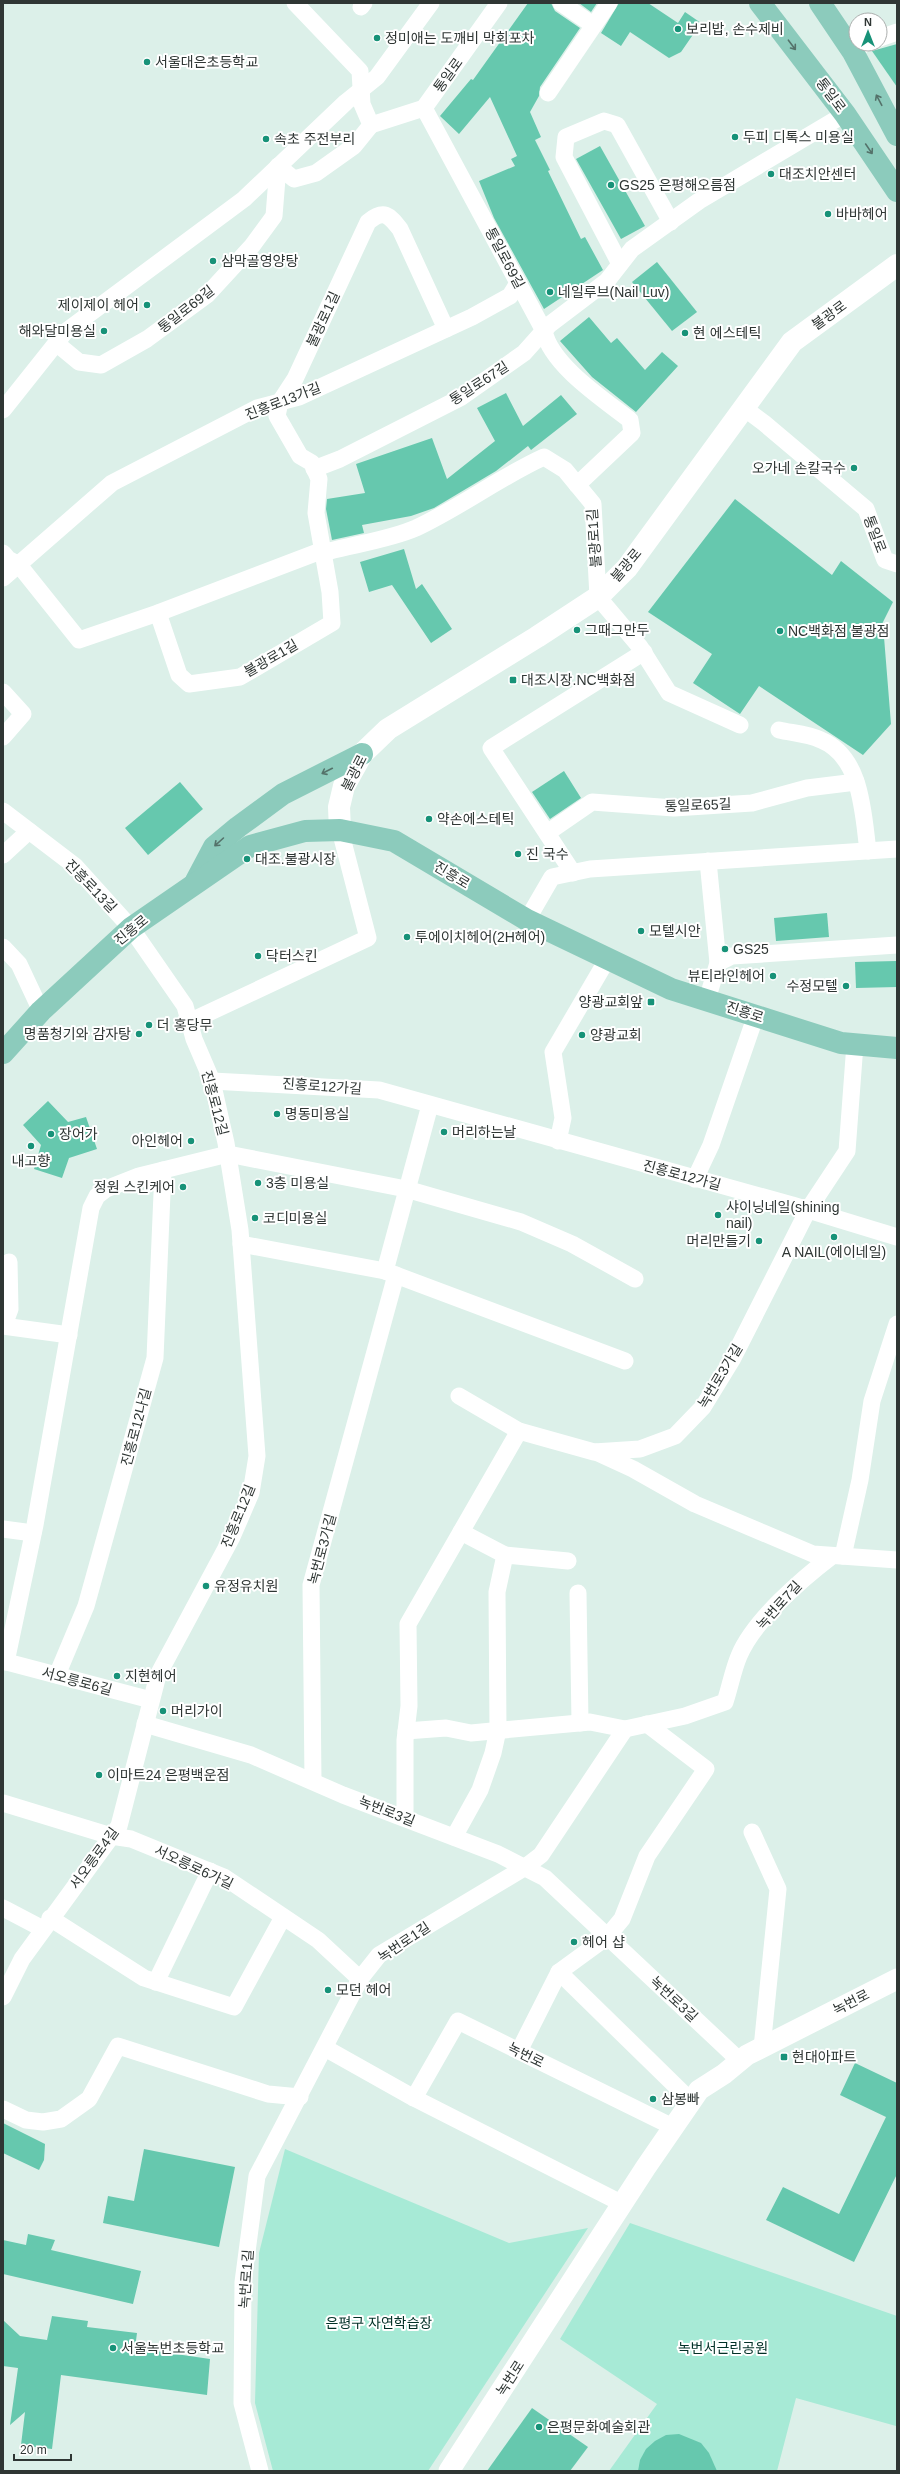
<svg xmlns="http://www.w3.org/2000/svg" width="900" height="2474" font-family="Helvetica,'Noto Sans KR',sans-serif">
<rect width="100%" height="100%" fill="#dcf0e9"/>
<!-- green -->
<g fill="#a7ead6">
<path d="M285,2149l224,94 79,-15 -160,243h-155l-18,-68 4,-150z"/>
<path d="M630,2223l267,93v155l-1,-45 -100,-28 -19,73h-168l48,-67 -97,-65z"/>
</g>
<!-- building -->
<g fill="#66c8ae">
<path d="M528,3h23l4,8 25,17 -40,59 -1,9 -9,16 11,25 -6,3 15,30 -2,1 33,68 4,-2 18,33 -59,39 -50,-91 -15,-37 36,-15 -4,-7 6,-3 -27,-59 -31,37 -19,-18 31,-37 2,1z"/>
<path d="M579,3h18l-6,9z"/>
<path d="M619,3h29l30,20 7,-11 16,11 -20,29 -12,6 -39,-26 -9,14 -20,-13z"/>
<path d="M897,44v43l-25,-36z"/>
<path d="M600,146l45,80 -24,13 -45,-80z"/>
<path d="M657,262l40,50 -25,19 -40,-49z"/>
<path d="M589,317l22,26 6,-5 28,32 17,-18 16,14 -42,46 -44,-35 -32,-36z"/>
<path d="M506,393l17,33 38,-31 16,19 -46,36 -3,-4 -32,25 -62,37 -23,8 -49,9 2,8 -32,7 -6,-31 1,-10 38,-6 -9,-29 76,-26 15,41 48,-38 -18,-33z"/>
<path d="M735,499l97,76 9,-14 52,41 -12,24 3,11 7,87 -28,31 -104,-69 -19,28 -47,-31 19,-29 -64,-42z"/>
<path d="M404,549l12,40 6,-5 30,45 -21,14 -39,-58 -23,7 -9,-30z"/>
<path d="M564,771l17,27 -31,21 -18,-27z"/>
<path d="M180,782l23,27 -55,46 -23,-27z"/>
<path d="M827,913l2,24 -53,4 -2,-23z"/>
<path d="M896,961l1,26 -41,1 -1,-26z"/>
<path d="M48,1101l20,21 18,-5 11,32 -28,9 -7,20 -28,-9 7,-24 -18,-20z"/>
<path d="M855,2063l42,20v91l-43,88 -88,-42 17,-33 56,27 47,-97 -46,-22z"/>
<path d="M3,2123l42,21 -1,16 -5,10 -36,-17z"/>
<path d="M144,2149l91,18 -16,80 -116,-24 5,-27 26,5z"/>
<path d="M28,2234l27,6 -4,10 90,21 -8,33 -130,-30v-34l23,5z"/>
<path d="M52,2316l36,5 -1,6 50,6 -2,15 75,11 -3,36 -146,-20 -9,74 -31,-4 4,-33 -15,13 8,-57 -15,-2v-46l17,16 27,4z"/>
<path d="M532,2408l56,39 -18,24h-83z"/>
<path d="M679,2434l22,9 8,10 8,18h-79l2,-11 6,-11 9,-8 11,-6z"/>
</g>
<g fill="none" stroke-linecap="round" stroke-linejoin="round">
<!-- minor -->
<g stroke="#fff" stroke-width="17">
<path d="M561,3l32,22"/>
<path d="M361,7l3,-4"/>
<path d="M880,38l17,-6"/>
<path d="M853,52l11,-8"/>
<path d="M548,93l61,-90"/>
<path d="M424,108l120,223c7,34 59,68 86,89l2,13 -55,52"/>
<path d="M424,108l75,-105"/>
<path d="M371,125l53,-17"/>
<path d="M620,264l-56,-107 2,-20 38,-16 13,4 54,97"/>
<path d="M56,343l23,19 22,3 46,-26 60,-44 45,-49 22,-30 4,-50 16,13 22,-6 38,-27 17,-21 -9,-21 -2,-33 -65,-68"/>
<path d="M744,408l20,15 102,86 19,51 12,4"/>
<path d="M3,410l62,-78 179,-133 102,-97 31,-25 54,-74"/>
<path d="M314,469l26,-10 120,-61 64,-45 25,-28 58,-44 25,-32 67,-48 146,-87"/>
<path d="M3,553l5,6 11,6 60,75 79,-27 160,-61 12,-1c27,-7 61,-12 86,-23 45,-21 84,-51 128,-71l21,13 28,34 5,93 42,50 29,46 71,32"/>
<path d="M3,578l109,-95 145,-75 42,-11 173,-80 38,-21 8,-13"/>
<path d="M158,613l21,62 10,9 51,-7 92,-54 -2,-31 -14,-79 3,-34 -7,-16 -12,-7 -23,-40 3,-14 15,-23 73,-157c16,-13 21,-7 32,7l46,100"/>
<path d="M3,692l20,22 -20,23"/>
<path d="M779,730c13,3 29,4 42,10 41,17 42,73 47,111"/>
<path d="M3,811l72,55 56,62 54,78 9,33 18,42 14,62 14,87 17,226 -6,37 -19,44 -74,138 -39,151 -97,133 -19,38"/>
<path d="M547,833l45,-31 82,6 78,-5 55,-15 49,-6"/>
<path d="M3,855l26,-24"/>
<path d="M573,873l-82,-125 153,-96"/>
<path d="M527,920l25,-43 38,-8 307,-20"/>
<path d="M3,947l16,17 22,47"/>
<path d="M718,963l14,-7 165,-11"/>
<path d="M707,1000l11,-37 -10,-102"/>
<path d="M189,1022l179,-84 -28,-108"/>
<path d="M212,1081l167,9 413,115 105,32"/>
<path d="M558,1141l5,-23 -10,-66 55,-94"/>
<path d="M695,1179l16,-34 45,-130"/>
<path d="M241,1244l144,27 240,90"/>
<path d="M385,1271l45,-166"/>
<path d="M4,1325l6,-16 -1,-47"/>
<path d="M3,1326l66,9"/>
<path d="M459,1396l60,35 75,21 46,-3 35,-13 28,-29 30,-49 75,-148 39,-59 8,-107"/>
<path d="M596,1452l37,17 62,35 118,50 84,6"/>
<path d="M3,1529l30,4"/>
<path d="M461,1532l44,23"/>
<path d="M843,1556l17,-76 12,-79 25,-77"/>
<path d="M578,1593l2,130"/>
<path d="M3,1661l148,39"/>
<path d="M6,1662l29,-137 56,-317 6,-12 9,-7 33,-13 89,-22 178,35 115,33 51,22 63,35"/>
<path d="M57,1675l29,-69 69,-248 8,-188"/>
<path d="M145,1724l106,31 92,40 155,59 47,24 195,183"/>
<path d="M406,1731l40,-3 25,5 119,-11 35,7 60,-13 40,-14c5,-15 8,-32 14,-46 15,-36 63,-77 93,-100"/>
<path d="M313,1781l-2,-196 85,-310"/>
<path d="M3,1803l108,33 20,3 93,38 94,63 42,39"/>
<path d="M405,1818v-78l4,-34 -1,-82 111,-193"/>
<path d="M752,1832l26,57 -16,159"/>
<path d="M454,1837l26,-47 13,-37 5,-23 -1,-138 8,-37 63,6"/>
<path d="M3,1908l40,21"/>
<path d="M50,1918l94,60 90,29 49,-90"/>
<path d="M559,1972l132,129"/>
<path d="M156,1982l54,-111"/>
<path d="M325,2048l89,50 209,106"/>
<path d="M519,2051l40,-79 48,-35 15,-18 25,-63 59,-87 -59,-45"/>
<path d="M414,2098l44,-77 215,106"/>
<path d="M3,2109l23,11 17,2 18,-3 28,-20 29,-53 150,48 32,3"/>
<path d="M260,2471l-18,-68 1,-121 14,-106 103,-197 19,-24 145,-87 17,-13 84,-126"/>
</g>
<!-- tertiary -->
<path stroke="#fff" stroke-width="21" d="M449,2471l197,-304 53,-77 25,-16 23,-19 150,-76"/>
<!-- secondary -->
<path stroke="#fff" stroke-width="22" d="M340,830l-1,-23 5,-21 18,-32 26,-25 149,-92 61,-40 29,-29 165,-226 105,-77"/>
<!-- primary -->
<g stroke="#8ccbbc" stroke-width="22">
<path d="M760,3l85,111 52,77"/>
<path d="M820,3l33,49 44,83"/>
<path d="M196,881l18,-34 24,-20 45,-33 79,-40"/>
<path d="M3,1053l38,-42 90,-83 119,-82 55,-15 35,-1 54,11 133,79 144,69 170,54 56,5"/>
</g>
</g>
<!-- one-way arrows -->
<defs><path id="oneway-shaft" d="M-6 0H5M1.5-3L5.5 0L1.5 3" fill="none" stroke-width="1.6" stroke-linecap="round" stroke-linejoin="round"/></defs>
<g stroke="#54726a">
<use href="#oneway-shaft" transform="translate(792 45) rotate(53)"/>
<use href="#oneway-shaft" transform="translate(879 100) rotate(-118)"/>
<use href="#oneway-shaft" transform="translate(869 149) rotate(56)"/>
<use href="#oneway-shaft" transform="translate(327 771) rotate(153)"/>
<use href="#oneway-shaft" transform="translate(219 842) rotate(138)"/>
</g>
<!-- markers -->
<g fill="#179278" stroke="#fff" stroke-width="1.5">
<circle cx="678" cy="29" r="4"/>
<circle cx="377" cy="38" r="4"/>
<circle cx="147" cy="62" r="4"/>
<circle cx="735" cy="137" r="4"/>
<circle cx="266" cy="139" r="4"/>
<circle cx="771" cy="174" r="4"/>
<circle cx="611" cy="185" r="4"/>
<circle cx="828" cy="214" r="4"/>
<circle cx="213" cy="261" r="4"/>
<circle cx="550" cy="292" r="4"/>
<circle cx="147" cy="305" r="4"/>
<circle cx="104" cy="331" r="4"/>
<circle cx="685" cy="333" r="4"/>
<circle cx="854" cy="468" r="4"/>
<circle cx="577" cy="630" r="4"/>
<circle cx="780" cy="631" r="4"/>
<rect x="509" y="676" width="8" height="8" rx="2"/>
<circle cx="429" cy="819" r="4"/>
<circle cx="518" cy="854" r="4"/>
<circle cx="247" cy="859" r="4"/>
<circle cx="641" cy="931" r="4"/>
<circle cx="407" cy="937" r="4"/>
<circle cx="725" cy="949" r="4"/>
<circle cx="258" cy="956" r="4"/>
<circle cx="773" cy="976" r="4"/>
<circle cx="846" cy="986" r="4"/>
<rect x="647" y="998" width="8" height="8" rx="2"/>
<circle cx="149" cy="1025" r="4"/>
<circle cx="139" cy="1034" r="4"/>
<circle cx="582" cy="1035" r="4"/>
<circle cx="277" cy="1114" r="4"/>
<circle cx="444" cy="1132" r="4"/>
<circle cx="51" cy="1134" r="4"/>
<circle cx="191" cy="1141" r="4"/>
<circle cx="31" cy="1146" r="4"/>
<circle cx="258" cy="1183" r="4"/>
<circle cx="183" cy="1187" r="4"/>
<circle cx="718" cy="1215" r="4"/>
<circle cx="255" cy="1218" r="4"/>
<circle cx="834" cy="1237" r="4"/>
<circle cx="759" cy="1241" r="4"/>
<circle cx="206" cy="1586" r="4"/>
<circle cx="117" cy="1676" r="4"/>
<circle cx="163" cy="1711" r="4"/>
<circle cx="99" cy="1775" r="4"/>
<circle cx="574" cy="1942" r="4"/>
<circle cx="328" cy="1990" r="4"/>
<rect x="780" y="2053" width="8" height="8" rx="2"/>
<circle cx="653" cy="2099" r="4"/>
<circle cx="113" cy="2348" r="4"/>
<circle cx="539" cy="2427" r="4"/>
</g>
<g text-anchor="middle" stroke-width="4" stroke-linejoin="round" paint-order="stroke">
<!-- poi labels -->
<g font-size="14" fill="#2f3634" stroke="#fff" text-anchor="start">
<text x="686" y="34">보리밥, 손수제비</text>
<text x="385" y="43">정미애는 도깨비 막회포차</text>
<text x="155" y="67">서울대은초등학교</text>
<text x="743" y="142">두피 디톡스 미용실</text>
<text x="274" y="144">속초 주전부리</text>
<text x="779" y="179">대조치안센터</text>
<text x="619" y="190">GS25 은평해오름점</text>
<text x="836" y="219">바바헤어</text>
<text x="221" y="266">삼막골영양탕</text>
<text x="558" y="297">네일루브(Nail Luv)</text>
<text x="139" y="310" text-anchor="end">제이제이 헤어</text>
<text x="96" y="336" text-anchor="end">해와달미용실</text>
<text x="693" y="338">현 에스테틱</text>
<text x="846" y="473" text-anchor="end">오가네 손칼국수</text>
<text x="585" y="635">그때그만두</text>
<text x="788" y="636">NC백화점 불광점</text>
<text x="521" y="685">대조시장.NC백화점</text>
<text x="437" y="824">약손에스테틱</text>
<text x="526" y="859">진 국수</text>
<text x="255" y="864">대조.불광시장</text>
<text x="649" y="936">모텔시안</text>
<text x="415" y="942">투에이치헤어(2H헤어)</text>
<text x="733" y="954">GS25</text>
<text x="266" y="961">닥터스킨</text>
<text x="765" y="981" text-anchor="end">뷰티라인헤어</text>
<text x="838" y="991" text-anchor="end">수정모텔</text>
<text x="643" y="1007" text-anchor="end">양광교회앞</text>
<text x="157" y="1030">더 홍당무</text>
<text x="131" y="1039" text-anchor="end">명품청기와 감자탕</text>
<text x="590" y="1040">양광교회</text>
<text x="285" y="1119">명동미용실</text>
<text x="452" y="1137">머리하는날</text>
<text x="59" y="1139">장어가</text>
<text x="183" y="1146" text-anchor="end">아인헤어</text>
<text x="31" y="1166" text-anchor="middle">내고향</text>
<text x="266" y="1188">3층 미용실</text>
<text x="175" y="1192" text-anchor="end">정원 스킨케어</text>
<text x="726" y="1212">샤이닝네일(shining<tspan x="726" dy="16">nail)</tspan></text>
<text x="263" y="1223">코디미용실</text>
<text x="751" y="1246" text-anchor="end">머리만들기</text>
<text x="834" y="1257" text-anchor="middle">A NAIL(에이네일)</text>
<text x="214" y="1591">유정유치원</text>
<text x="125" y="1681">지현헤어</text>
<text x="171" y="1716">머리가이</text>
<text x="107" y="1780">이마트24 은평백운점</text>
<text x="582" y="1947">헤어 샵</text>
<text x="336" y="1995">모던 헤어</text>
<text x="792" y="2062">현대아파트</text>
<text x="661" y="2104">삼봉빠</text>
<text x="121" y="2353">서울녹번초등학교</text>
<text x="547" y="2432">은평문화예술회관</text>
</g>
<!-- street labels -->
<g font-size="14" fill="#2f3634" stroke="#fff">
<text transform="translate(448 75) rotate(-54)" y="5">통일로</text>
<text transform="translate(831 95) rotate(53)" y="5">통일로</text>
<text transform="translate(505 258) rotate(62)" y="5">통일로69길</text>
<text transform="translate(186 309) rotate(-38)" y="5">통일로69길</text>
<text transform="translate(829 315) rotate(-36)" y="5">불광로</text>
<text transform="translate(323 319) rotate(-65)" y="5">불광로1길</text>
<text transform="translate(479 383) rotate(-33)" y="5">통일로67길</text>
<text transform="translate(283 401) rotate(-21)" y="5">진흥로13가길</text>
<text transform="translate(875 534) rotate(69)" y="5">통일로</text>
<text transform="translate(594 538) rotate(-94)" y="5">불광로1길</text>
<text transform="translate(626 565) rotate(-50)" y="5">불광로</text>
<text transform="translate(271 658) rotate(-30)" y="5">불광로1길</text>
<text transform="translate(354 773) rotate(-63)" y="5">불광로</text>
<text transform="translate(698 805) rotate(-2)" y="5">통일로65길</text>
<text transform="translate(452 875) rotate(31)" y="5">진흥로</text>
<text transform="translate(91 886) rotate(46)" y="5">진흥로13길</text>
<text transform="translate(131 930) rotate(-39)" y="5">진흥로</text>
<text transform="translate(745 1012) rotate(18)" y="5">진흥로</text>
<text transform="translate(322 1086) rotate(4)" y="5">진흥로12가길</text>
<text transform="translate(215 1103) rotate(75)" y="5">진흥로12길</text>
<text transform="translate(682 1175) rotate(15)" y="5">진흥로12가길</text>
<text transform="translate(720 1376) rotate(-59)" y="5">녹번로3가길</text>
<text transform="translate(136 1427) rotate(-75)" y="5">진흥로12나길</text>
<text transform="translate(238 1516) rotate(-68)" y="5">진흥로12길</text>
<text transform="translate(322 1549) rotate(-75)" y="5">녹번로3가길</text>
<text transform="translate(779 1605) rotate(-48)" y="5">녹번로7길</text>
<text transform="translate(77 1681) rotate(15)" y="5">서오릉로6길</text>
<text transform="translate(387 1811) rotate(21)" y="5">녹번로3길</text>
<text transform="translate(94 1858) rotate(-54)" y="5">서오릉로4길</text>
<text transform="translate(194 1867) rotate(25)" y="5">서오릉로6가길</text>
<text transform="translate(404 1942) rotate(-34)" y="5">녹번로1길</text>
<text transform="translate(674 1999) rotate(43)" y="5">녹번로3길</text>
<text transform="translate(851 2002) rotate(-27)" y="5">녹번로</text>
<text transform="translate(526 2055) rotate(26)" y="5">녹번로</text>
<text transform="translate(246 2279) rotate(-86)" y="5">녹번로1길</text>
<text transform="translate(510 2378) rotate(-57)" y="5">녹번로</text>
</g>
<!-- park labels -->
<g font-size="14" fill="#023127" stroke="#fff">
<text x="379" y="2328">은평구 자연학습장</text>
<text x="723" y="2353">녹번서근린공원</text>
</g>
</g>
<!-- border -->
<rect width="900" height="2474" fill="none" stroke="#2f3634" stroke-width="8"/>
<!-- north arrow -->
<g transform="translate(868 32)"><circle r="19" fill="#ffffff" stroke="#acafae"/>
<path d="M0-3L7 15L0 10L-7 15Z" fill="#179278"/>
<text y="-6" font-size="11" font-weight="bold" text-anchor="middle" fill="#2f3634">N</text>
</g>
<!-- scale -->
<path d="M14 2454v6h57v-6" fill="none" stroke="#2f3634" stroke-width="2"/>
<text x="20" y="2454" font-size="12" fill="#2f3634" stroke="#ffffff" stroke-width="3" paint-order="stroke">20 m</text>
</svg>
